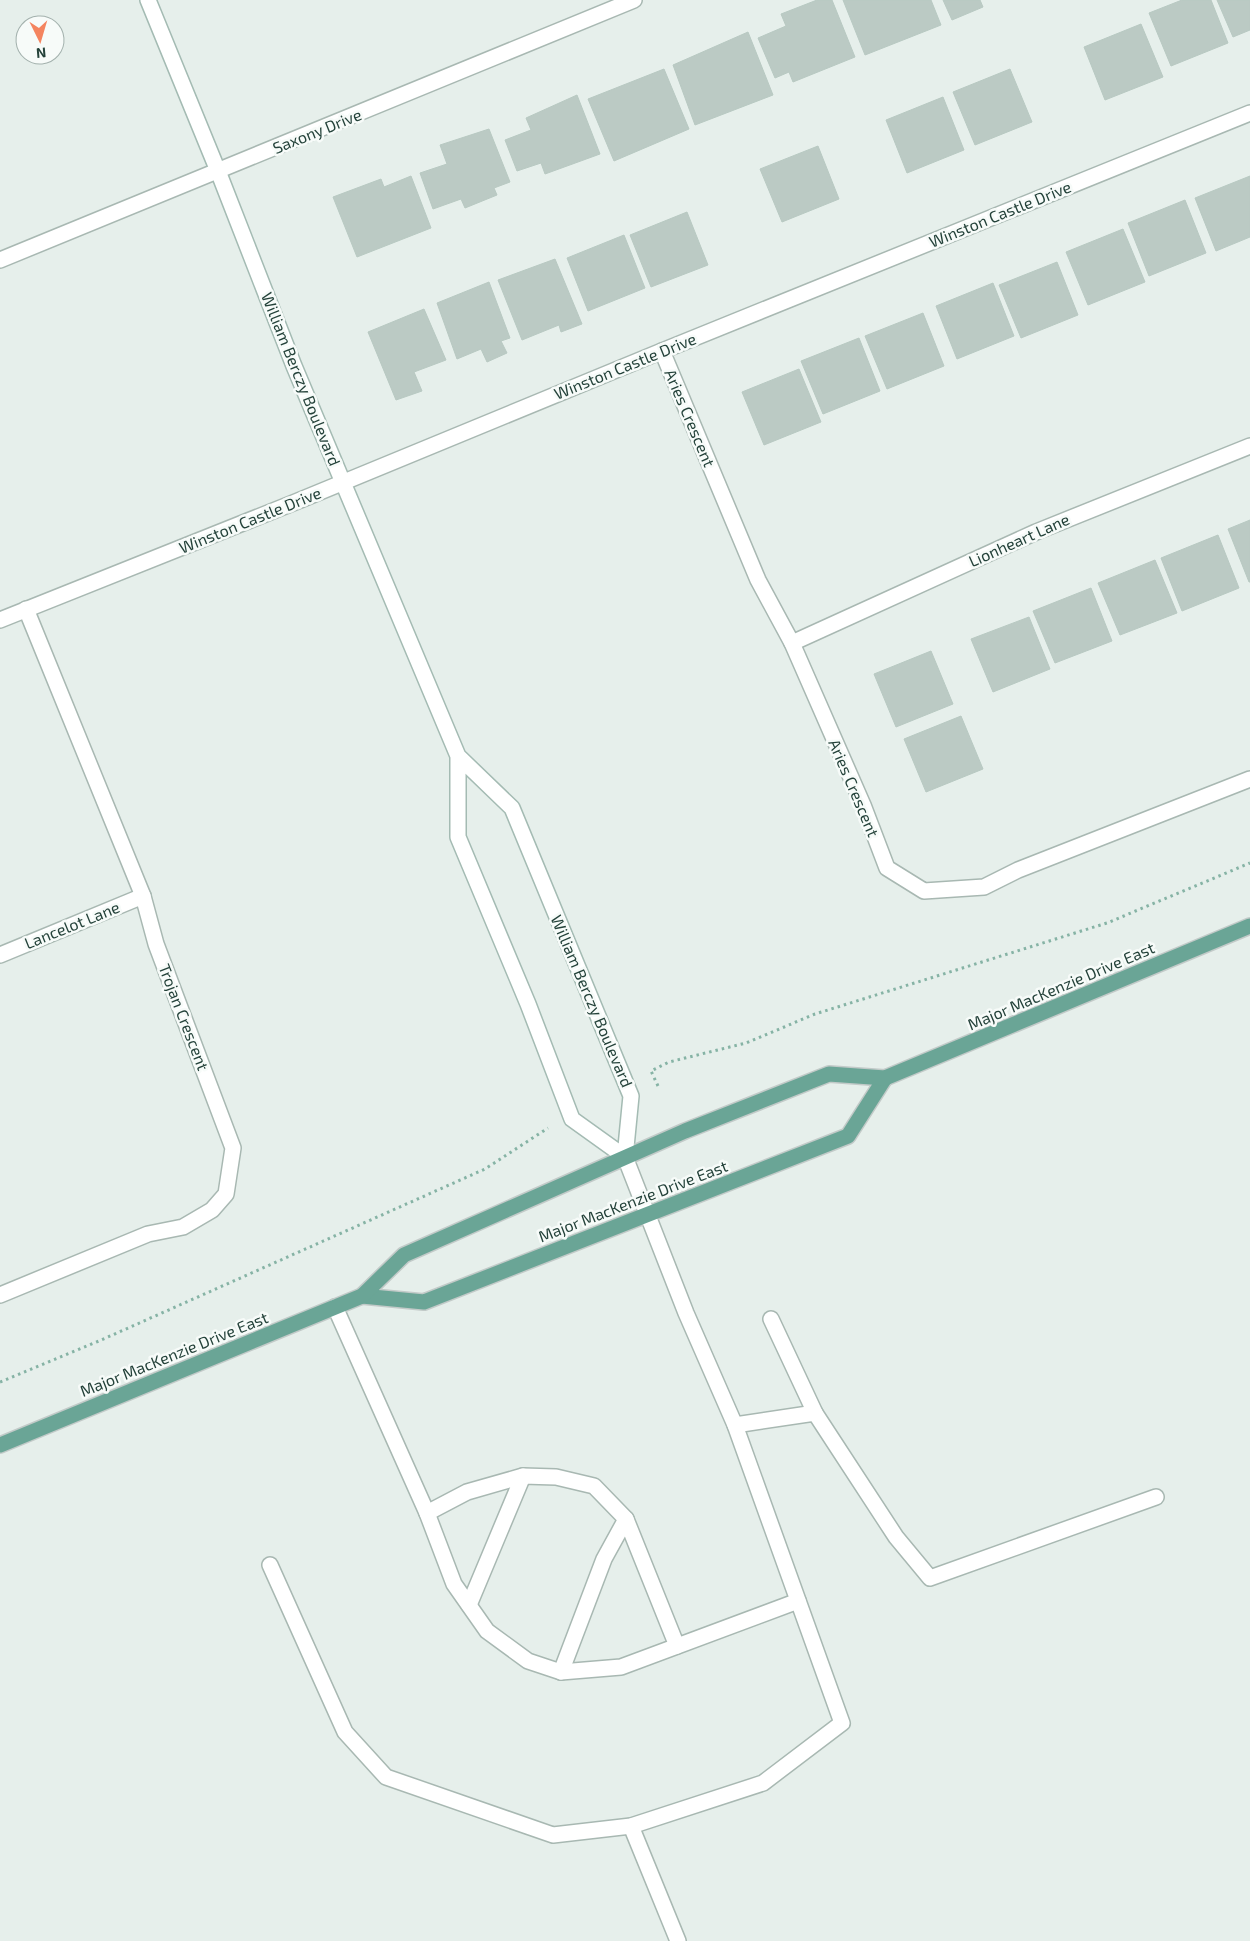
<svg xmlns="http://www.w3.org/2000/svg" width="1250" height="1941" font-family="'Exo 2',sans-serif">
<rect width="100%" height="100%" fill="#e6efeb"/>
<!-- building -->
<g fill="#bbcac4" stroke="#b8c9c2">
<path d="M817,0h15l23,57 -62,25 -4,-10 -14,6 -17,-40 28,-12 -5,-12z"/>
<path d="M843,0h88l10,25 -76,30z"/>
<path d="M943,0h37l3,7 -31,13z"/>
<path d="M1182,0h29l17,43 -57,23 -22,-53z"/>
<path d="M1217,0h33v30l-17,7z"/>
<path d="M1141,24l22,53 -58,23 -21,-53z"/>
<path d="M748,32l25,63 -78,30 -22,-60z"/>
<path d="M664,69l25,60 -75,32 -26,-62z"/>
<path d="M1010,69l22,53 -57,23 -22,-53z"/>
<path d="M577,95l23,59 -55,20 -4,-11 -24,8 -12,-31 26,-10 -5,-12z"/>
<path d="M943,97l21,53 -57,23 -21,-53z"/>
<path d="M489,129l21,53 -16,6 3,7 -32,13 -4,-9 -28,10 -13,-36 27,-9 -7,-19z"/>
<path d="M818,146l21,53 -57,23 -22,-53z"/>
<path d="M411,176l20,52 -74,29 -24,-60 48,-18 3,8z"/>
<path d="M1250,176v61l-34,14 -21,-53z"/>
<path d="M1185,200l21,53 -57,23 -21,-53z"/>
<path d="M687,212l21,53 -57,22 -21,-52z"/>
<path d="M1123,229l22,53 -57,23 -22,-53z"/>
<path d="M624,235l21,53 -57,23 -21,-53z"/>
<path d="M555,259l27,65 -21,8 -2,-7 -37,15 -24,-60z"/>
<path d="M1057,262l21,53 -57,23 -22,-53z"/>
<path d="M489,282l21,56 -9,3 6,12 -20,9 -6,-13 -24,10 -20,-56z"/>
<path d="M993,283l21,53 -57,23 -21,-53z"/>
<path d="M424,309l22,51 -32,12 8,19 -26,9 -28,-68z"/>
<path d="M923,313l21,53 -57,23 -22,-53z"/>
<path d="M859,338l21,53 -57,23 -22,-53z"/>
<path d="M799,369l22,53 -57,23 -22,-53z"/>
<path d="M1250,520v62h-1l-21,-53z"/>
<path d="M1218,535l21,53 -57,23 -21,-53z"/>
<path d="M1155,560l22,53 -57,22 -22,-52z"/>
<path d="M1091,588l21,53 -57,22 -22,-52z"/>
<path d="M1029,617l21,52 -57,23 -22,-53z"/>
<path d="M931,651l22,53 -57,23 -22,-53z"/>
<path d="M961,716l22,53 -57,23 -22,-53z"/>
</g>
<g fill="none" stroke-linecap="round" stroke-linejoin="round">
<!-- lane casing -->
<g stroke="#a8b8b2" stroke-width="18">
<g id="lane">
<path d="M335,1307l92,206 27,71 33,47 41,30 33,11 60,-5 177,-66"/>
<path d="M771,1319l44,94"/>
<path d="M735,1425l80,-12 81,124 34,41 226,-81"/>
<path d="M427,1513l40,-21 56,-16 33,1 38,9 32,33 51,127"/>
<path d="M270,1565l75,167 41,45 167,58 78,-9 132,-43 79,-60 -107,-298 -49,-112 -61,-156"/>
<path d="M469,1605l54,-129"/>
<path d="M561,1672l43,-113 22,-40"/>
<path d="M631,1826l47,115"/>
</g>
</g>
<!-- street casing -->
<g stroke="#a8b8b2" stroke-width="18">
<g id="street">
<path d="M0,260l634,-260"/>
<path d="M662,351l96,229 34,63 71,162 24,63 37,23 60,-4 34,-17 232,-91"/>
<path d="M0,620l293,-117 369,-152 588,-238"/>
<path d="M792,643l244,-111 214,-86"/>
<path d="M0,955l143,-59"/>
<path d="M0,1295l148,-61 35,-7 29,-17 14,-16 7,-46 -77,-204 -13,-48 -117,-287"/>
</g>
</g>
<!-- secondary casing -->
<g stroke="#a4bbb3" stroke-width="18">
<path id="secondary" d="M148,0l70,171 76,195 164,390v81l70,167 44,115 53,38 6,-61 -119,-288 -54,-52"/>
</g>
<!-- primary casing -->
<g stroke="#c2cac8" stroke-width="18">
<g id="primary">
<path d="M362,1296l62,6 424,-166 37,-58"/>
<path d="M0,1445l362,-149 42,-41 281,-124 144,-57 56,4 365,-152"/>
</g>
</g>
<!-- path -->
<g stroke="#86b3a5" stroke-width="3" stroke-dasharray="2.5 4" stroke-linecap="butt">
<path d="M658,1086l-7,-15 18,-9 77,-19 69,-29 292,-91 143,-60"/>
<path d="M0,1382l99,-41 386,-172 63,-41"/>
</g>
<!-- lane -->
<use href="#lane" stroke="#fff" stroke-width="15"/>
<!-- street -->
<use href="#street" stroke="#fff" stroke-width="15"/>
<!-- secondary -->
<use href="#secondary" stroke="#fff" stroke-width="15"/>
<!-- primary -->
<use href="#primary" stroke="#6aa596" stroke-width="15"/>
</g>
<g text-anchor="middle" stroke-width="5" stroke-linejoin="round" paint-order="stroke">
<!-- street labels -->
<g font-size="16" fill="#24423a" stroke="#f7fbf9">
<text transform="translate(317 131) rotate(-22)" y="6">Saxony Drive</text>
<text transform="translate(1000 214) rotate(-22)" y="6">Winston Castle Drive</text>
<text transform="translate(625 366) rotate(-22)" y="6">Winston Castle Drive</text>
<text transform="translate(301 379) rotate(68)" y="6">William Berczy Boulevard</text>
<text transform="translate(690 418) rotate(67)" y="6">Aries Crescent</text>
<text transform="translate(250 520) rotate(-22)" y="6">Winston Castle Drive</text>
<text transform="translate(1019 540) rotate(-24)" y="6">Lionheart Lane</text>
<text transform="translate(854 788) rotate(67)" y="6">Aries Crescent</text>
<text transform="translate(72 925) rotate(-22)" y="6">Lancelot Lane</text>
<text transform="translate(1061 986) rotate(-23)" y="6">Major MacKenzie Drive East</text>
<text transform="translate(592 1001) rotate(67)" y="6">William Berczy Boulevard</text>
<text transform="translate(184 1017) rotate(69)" y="6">Trojan Crescent</text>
<text transform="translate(633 1201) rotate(-21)" y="6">Major MacKenzie Drive East</text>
<text transform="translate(174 1354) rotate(-22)" y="6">Major MacKenzie Drive East</text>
</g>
</g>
<!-- north arrow -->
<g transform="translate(40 40) rotate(175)"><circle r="24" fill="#f7fbf9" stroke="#a3b1ad"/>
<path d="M0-4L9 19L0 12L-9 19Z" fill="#f4845f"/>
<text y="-8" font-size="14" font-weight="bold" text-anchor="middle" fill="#24423a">N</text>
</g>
</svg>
